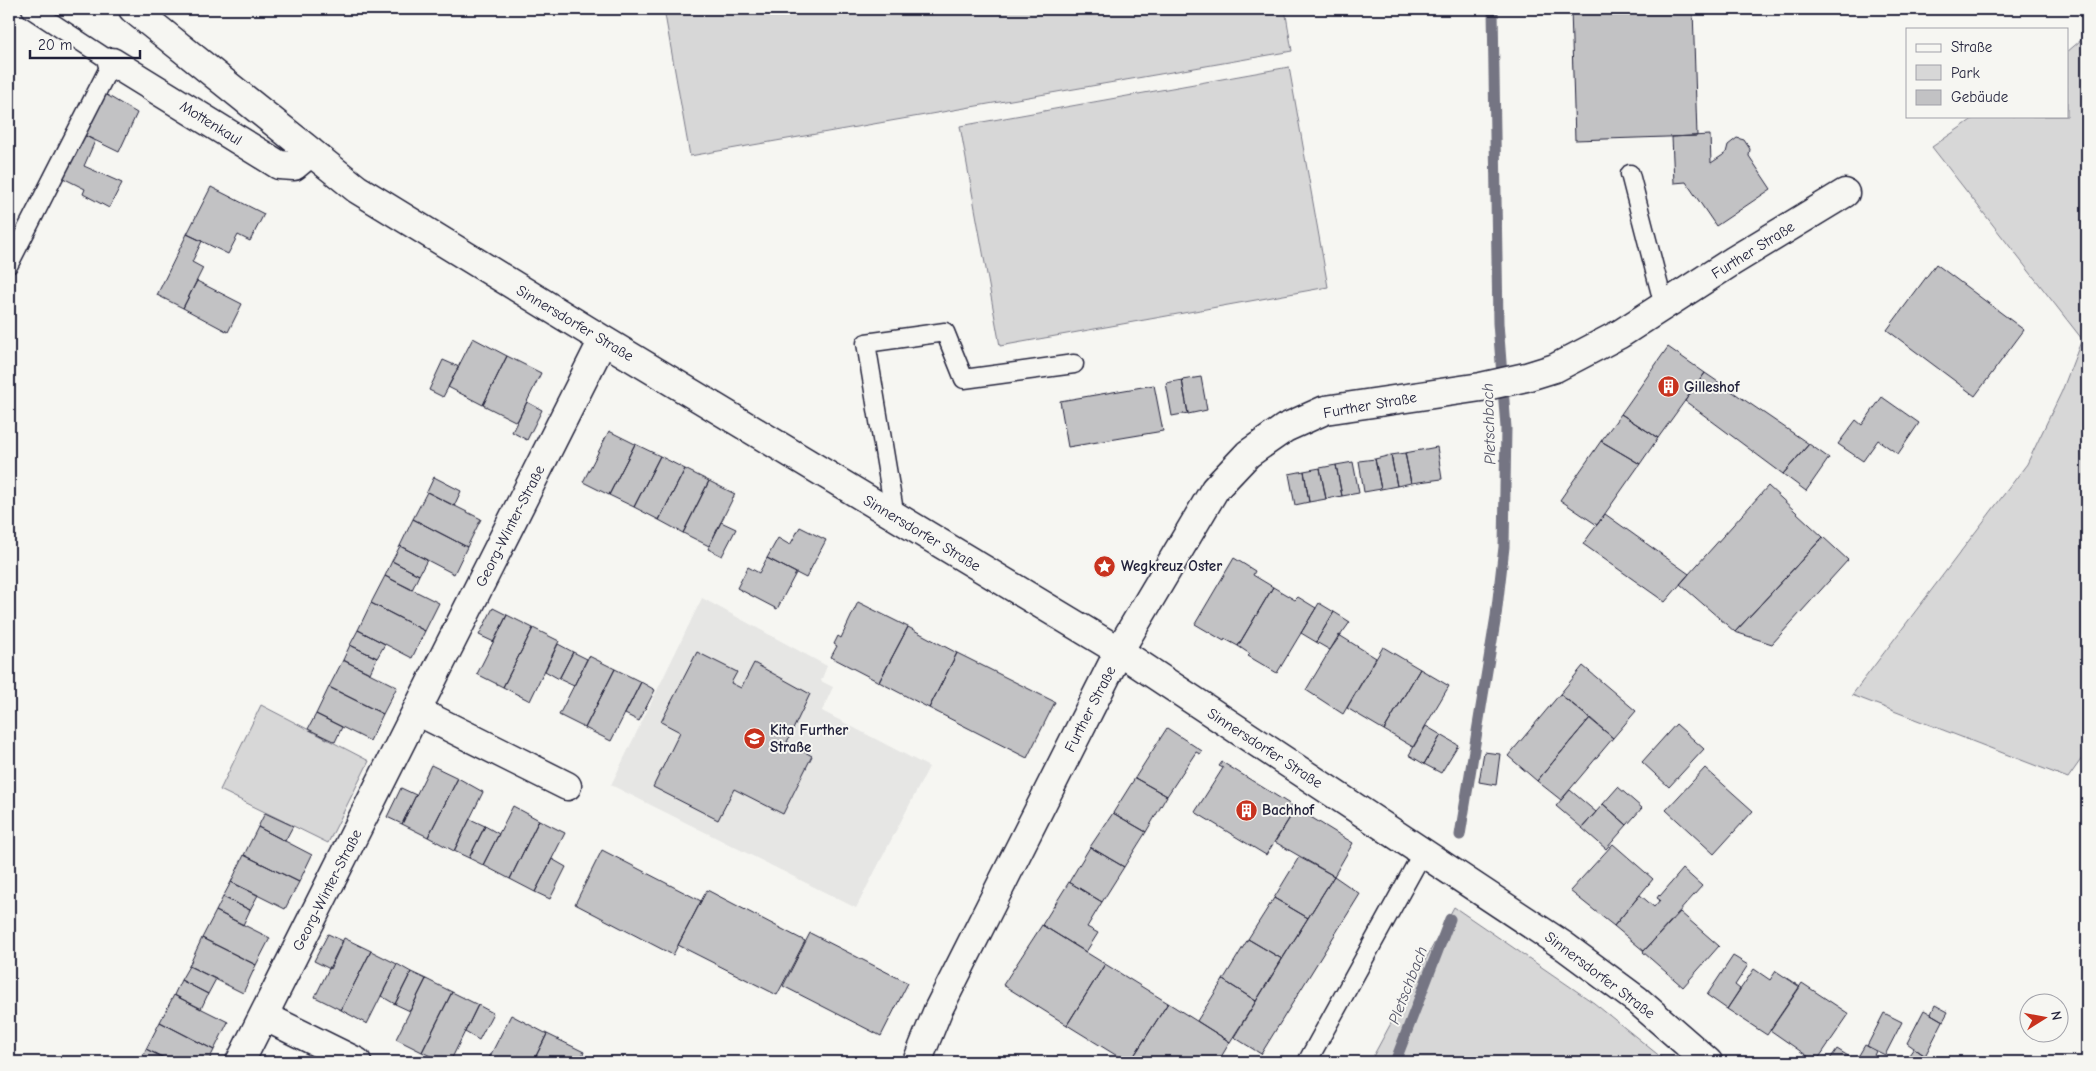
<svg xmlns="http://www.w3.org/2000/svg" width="2096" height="1071" viewBox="0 0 2096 1071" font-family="'Comic Neue',sans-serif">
  <rect width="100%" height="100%" fill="#f6f6f2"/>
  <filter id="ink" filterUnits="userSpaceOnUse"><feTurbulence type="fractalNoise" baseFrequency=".02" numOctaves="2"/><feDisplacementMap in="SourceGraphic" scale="10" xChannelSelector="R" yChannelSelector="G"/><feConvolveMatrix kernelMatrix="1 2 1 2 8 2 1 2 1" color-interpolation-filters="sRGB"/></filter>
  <g filter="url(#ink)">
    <path fill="#e6e6e4" d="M 702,598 L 827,666 L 821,681 L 833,687 L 822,711 L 929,767 L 856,908 L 611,785 Z"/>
    <path fill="#d7d7d7" stroke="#7c7c89" d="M 664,9 L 1285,9 L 1292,51 L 690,156 Z
      M 2087,35 L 2087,751 L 2068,778 L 1852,695 L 2027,464 L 2062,391 L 2082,339 L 1932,147 L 1977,116 L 2067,116 L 2067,52 Z
      M 1289,67 L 1328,287 L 1000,346 L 960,126 Z
      M 261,705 L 369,761 L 328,843 L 220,790 Z
      M 1454,907 L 1594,1003 L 1667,1062 L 1370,1062 Z"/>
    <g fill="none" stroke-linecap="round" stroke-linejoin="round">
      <path stroke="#757583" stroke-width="11" d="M 1460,835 L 1496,616 L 1504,547 L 1506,428 L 1498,323 L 1493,9
        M 1395,1062 L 1450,919"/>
    </g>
    <path fill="#c2c2c4" stroke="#22223b" d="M 1571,9 L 1693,9 L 1697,136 L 1575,140 Z
      M 105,94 L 137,113 L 119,152 L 84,135 Z
      M 84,135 L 95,141 L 84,166 L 122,183 L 109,208 L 83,194 L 85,189 L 63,178 Z
      M 1710,135 L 1711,163 L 1726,153 L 1728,145 L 1737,138 L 1744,140 L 1750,149 L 1749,156 L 1771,189 L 1716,226 L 1686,182 L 1674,183 L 1672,137 Z
      M 211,187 L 264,214 L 250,241 L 238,235 L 228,254 L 187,234 Z
      M 187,234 L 202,241 L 192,262 L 203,268 L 183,308 L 157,295 Z
      M 1936,264 L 2024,330 L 1975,396 L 1887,330 Z
      M 197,281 L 242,304 L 228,332 L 183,308 Z
      M 473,338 L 507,356 L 483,405 L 448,387 Z
      M 1668,347 L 1705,373 L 1658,438 L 1621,414 Z
      M 507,356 L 541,373 L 517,422 L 483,405 Z
      M 443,360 L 459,367 L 443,397 L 429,390 Z
      M 1705,373 L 1809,444 L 1783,474 L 1685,401 Z
      M 1201,377 L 1207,410 L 1188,414 L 1182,380 Z
      M 1182,380 L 1188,413 L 1172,416 L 1166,383 Z
      M 1154,385 L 1163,431 L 1068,447 L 1060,401 Z
      M 1882,397 L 1919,423 L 1898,454 L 1878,440 L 1863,461 L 1838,444 L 1856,420 L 1862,425 Z
      M 527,402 L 542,410 L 527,440 L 512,432 Z
      M 1621,414 L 1658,438 L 1640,464 L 1601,441 Z
      M 609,431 L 635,444 L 609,495 L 583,482 Z
      M 1601,441 L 1640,464 L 1597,525 L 1560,500 Z
      M 635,444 L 660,456 L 634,507 L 609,495 Z
      M 1809,444 L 1829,458 L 1806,491 L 1783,474 Z
      M 1437,447 L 1442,479 L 1411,483 L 1405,453 Z
      M 1405,453 L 1411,483 L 1397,486 L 1391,455 Z
      M 1391,455 L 1397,486 L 1381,489 L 1375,459 Z
      M 660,456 L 685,469 L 659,520 L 634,507 Z
      M 1375,459 L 1381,489 L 1364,492 L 1359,461 Z
      M 1353,462 L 1359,493 L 1342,496 L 1336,465 Z
      M 1336,465 L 1342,496 L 1326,499 L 1320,468 Z
      M 1320,468 L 1326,499 L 1309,502 L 1304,471 Z
      M 685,469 L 709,481 L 683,533 L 659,520 Z
      M 1304,471 L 1309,502 L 1295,505 L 1289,474 Z
      M 434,477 L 461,491 L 454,506 L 427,492 Z
      M 709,481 L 735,494 L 709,546 L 683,533 Z
      M 1768,486 L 1823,537 L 1735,632 L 1680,584 Z
      M 427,492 L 481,519 L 467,547 L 413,519 Z
      M 1605,514 L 1689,574 L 1665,602 L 1583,544 Z
      M 413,519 L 467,547 L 454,574 L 400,546 Z
      M 721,522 L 736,529 L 722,556 L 708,549 Z
      M 800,527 L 826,540 L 806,578 L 767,558 L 778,538 L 790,545 Z
      M 1823,537 L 1848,560 L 1772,644 L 1735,632 Z
      M 400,546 L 427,560 L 419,575 L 392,561 Z
      M 767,558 L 796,573 L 777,609 L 737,588 L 748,567 L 759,573 Z
      M 1234,558 L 1255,571 L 1253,575 L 1273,587 L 1238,646 L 1225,639 L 1224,641 L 1195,624 Z
      M 392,561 L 419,575 L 412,590 L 385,576 Z
      M 385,576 L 439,603 L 425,631 L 371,603 Z
      M 1273,587 L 1295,600 L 1298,597 L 1316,608 L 1277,673 L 1248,656 L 1250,654 L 1238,646 Z
      M 858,602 L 908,627 L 879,682 L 831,657 L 837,646 L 834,644 L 838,636 L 841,638 Z
      M 371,603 L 425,631 L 412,658 L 358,630 Z
      M 1319,603 L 1334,612 L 1316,642 L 1301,633 Z
      M 493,608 L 507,615 L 494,642 L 479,635 Z
      M 1334,612 L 1350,622 L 1330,650 L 1316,642 Z
      M 507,615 L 533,628 L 503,687 L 477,674 Z
      M 908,627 L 957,653 L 929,708 L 879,682 Z
      M 533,628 L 559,641 L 530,701 L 503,687 Z
      M 358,630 L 385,644 L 377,658 L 350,645 Z
      M 1339,635 L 1376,658 L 1343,714 L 1306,690 Z
      M 558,644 L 573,652 L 559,679 L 545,671 Z
      M 350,645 L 377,658 L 370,673 L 343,660 Z
      M 1383,647 L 1420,669 L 1384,730 L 1347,708 Z
      M 573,652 L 587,659 L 574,686 L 559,679 Z
      M 697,652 L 737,672 L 731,683 L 741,688 L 754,663 L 810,694 L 787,742 L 812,756 L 783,814 L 734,789 L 718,820 L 653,787 L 680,732 L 661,722 Z
      M 957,653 L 1055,702 L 1027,758 L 929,708 Z
      M 589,656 L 615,669 L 585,728 L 559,715 Z
      M 343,660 L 397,687 L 383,714 L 329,687 Z
      M 1583,666 L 1636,711 L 1613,738 L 1560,694 Z
      M 615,669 L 641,682 L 611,741 L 585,728 Z
      M 1420,669 L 1449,686 L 1413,747 L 1384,730 Z
      M 641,682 L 655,690 L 639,721 L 625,714 Z
      M 329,687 L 383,714 L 370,741 L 316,714 Z
      M 1560,694 L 1590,718 L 1537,781 L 1508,756 Z
      M 316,714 L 342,727 L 335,742 L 308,729 Z
      M 1590,718 L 1613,738 L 1561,800 L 1537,781 Z
      M 1676,724 L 1704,749 L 1669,787 L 1642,762 Z
      M 1426,726 L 1441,735 L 1424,764 L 1409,755 Z
      M 1167,728 L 1202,751 L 1200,754 L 1196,752 L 1167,796 L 1135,778 Z
      M 1441,735 L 1458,745 L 1441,773 L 1424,764 Z
      M 1484,752 L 1500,754 L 1496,785 L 1479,782 Z
      M 1222,762 L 1296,808 L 1266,855 L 1195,812 L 1223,768 L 1219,766 Z
      M 431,765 L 458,778 L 428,837 L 402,824 Z
      M 1705,768 L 1753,811 L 1714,854 L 1666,810 Z
      M 458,778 L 483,792 L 454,851 L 428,837 Z
      M 1135,778 L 1167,796 L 1146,832 L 1113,813 Z
      M 1618,787 L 1642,808 L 1627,825 L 1603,804 Z
      M 401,788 L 416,795 L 402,824 L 387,817 Z
      M 1570,790 L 1596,812 L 1582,828 L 1556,806 Z
      M 1603,804 L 1627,825 L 1606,849 L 1582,828 Z
      M 513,806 L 539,820 L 510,879 L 483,865 Z
      M 1296,808 L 1353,843 L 1334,876 L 1275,842 Z
      M 265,813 L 293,826 L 285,841 L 258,827 Z
      M 1113,813 L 1146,832 L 1124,867 L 1090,847 Z
      M 470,819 L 485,826 L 469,858 L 454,851 Z
      M 539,820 L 565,833 L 535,892 L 510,879 Z
      M 485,826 L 499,834 L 483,865 L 469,858 Z
      M 258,827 L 312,855 L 299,882 L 244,855 Z
      M 1613,844 L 1653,879 L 1614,926 L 1570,891 Z
      M 1090,847 L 1124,867 L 1102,902 L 1069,882 Z
      M 602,850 L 701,901 L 673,955 L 575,904 Z
      M 244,855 L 299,882 L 285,909 L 231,882 Z
      M 1299,857 L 1334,876 L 1308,918 L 1274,898 Z
      M 552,859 L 566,867 L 550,899 L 535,892 Z
      M 1683,869 L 1702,886 L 1644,951 L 1614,926 L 1640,895 L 1654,907 L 1660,900 L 1657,898 L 1659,895 L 1660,896 Z
      M 1334,876 L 1360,894 L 1261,1054 L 1234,1037 Z
      M 231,882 L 258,895 L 250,910 L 223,897 Z
      M 1069,882 L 1102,902 L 1087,927 L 1098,933 L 1086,952 L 1042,925 Z
      M 707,890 L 805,941 L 777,995 L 678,945 Z
      M 223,897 L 250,910 L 243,925 L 216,911 Z
      M 1274,898 L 1308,918 L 1282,959 L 1248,939 Z
      M 216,911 L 270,938 L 256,965 L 202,938 Z
      M 1680,912 L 1719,946 L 1683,987 L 1643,952 Z
      M 1042,925 L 1105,964 L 1067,1025 L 1003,985 Z
      M 810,933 L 908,983 L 881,1036 L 783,986 Z
      M 328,934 L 343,941 L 330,969 L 314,961 Z
      M 202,938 L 256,965 L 243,993 L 189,966 Z
      M 344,938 L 371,951 L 341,1010 L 315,997 Z
      M 1248,939 L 1282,959 L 1256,1001 L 1223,980 Z
      M 371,951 L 397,964 L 367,1024 L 341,1010 Z
      M 1733,956 L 1748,965 L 1735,985 L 1740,989 L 1727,1009 L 1707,995 Z
      M 397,964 L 411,972 L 395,1004 L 381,996 Z
      M 1105,964 L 1168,1003 L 1130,1062 L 1127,1062 L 1067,1025 Z
      M 189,966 L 216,979 L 208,994 L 181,980 Z
      M 1754,969 L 1770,980 L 1776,971 L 1800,987 L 1767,1035 L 1727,1009 Z
      M 411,972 L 426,979 L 410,1011 L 395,1004 Z
      M 426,979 L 452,992 L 422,1052 L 396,1039 Z
      M 181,980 L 208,994 L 201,1009 L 174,995 Z
      M 1223,980 L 1256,1001 L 1230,1042 L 1197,1021 Z
      M 1802,983 L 1849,1014 L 1816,1062 L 1770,1030 Z
      M 452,992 L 478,1005 L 450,1062 L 443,1062 L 422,1052 Z
      M 174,995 L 228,1022 L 214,1050 L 160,1022 Z
      M 1168,1003 L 1230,1042 L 1218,1062 L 1130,1062 Z
      M 478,1005 L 493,1013 L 479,1040 L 465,1032 Z
      M 1935,1005 L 1948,1012 L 1943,1021 L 1931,1014 Z
      M 1924,1010 L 1943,1021 L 1925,1056 L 1907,1043 Z
      M 1884,1013 L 1902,1022 L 1885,1055 L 1867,1046 Z
      M 511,1015 L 547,1034 L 533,1062 L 487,1062 Z
      M 160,1022 L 214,1050 L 208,1062 L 172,1062 L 146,1049 Z
      M 547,1034 L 584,1052 L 579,1062 L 533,1062 Z
      M 1865,1045 L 1876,1051 L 1871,1062 L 1855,1062 Z
      M 1914,1048 L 1930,1059 L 1928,1062 L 1904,1062 Z
      M 146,1049 L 172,1062 L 140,1062 Z
      M 1837,1049 L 1853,1059 L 1851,1062 L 1828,1062 Z"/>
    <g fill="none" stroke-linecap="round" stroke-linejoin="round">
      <defs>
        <path id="lane" d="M 1630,174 L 1664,306
          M 9,264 L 112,62 L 31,9
          M 895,517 L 866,343 L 945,332 L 964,379 L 1074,364
          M 1307,1062 L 1423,852"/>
        <path id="street" d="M 133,9 L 357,189 L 603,340 L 1119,651 L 1564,946 L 1637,1000 L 1708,1062
          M 112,62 L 279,165 L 294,166 L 311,152
          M 417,711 L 567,786
          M 264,1016 L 357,1062
          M 240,1062 L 603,340
          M 917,1062 L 938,1010 L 1119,651 L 1215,489 L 1248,454 L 1285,428 L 1325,410 L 1481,387 L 1526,377 L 1555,368 L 1620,334 L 1733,261 L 1845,193"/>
      </defs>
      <use href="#lane" stroke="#22223b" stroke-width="21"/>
      <use href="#street" stroke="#22223b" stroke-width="31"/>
      <use href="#lane" stroke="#f6f6f2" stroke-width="18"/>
      <use href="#street" stroke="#f6f6f2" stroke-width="28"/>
    </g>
  </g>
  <defs>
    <symbol id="building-disc" viewBox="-11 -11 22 22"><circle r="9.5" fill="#c8321e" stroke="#f6f6f2"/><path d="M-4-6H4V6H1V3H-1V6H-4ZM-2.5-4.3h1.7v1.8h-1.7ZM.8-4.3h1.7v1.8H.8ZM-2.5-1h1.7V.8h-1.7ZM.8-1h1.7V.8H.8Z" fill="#fff"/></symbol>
    <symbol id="sight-disc" viewBox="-11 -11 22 22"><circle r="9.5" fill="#c8321e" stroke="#f6f6f2"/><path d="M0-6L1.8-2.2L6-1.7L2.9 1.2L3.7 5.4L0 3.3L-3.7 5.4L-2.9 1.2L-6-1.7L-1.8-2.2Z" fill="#fff"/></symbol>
    <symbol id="school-disc" viewBox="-11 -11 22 22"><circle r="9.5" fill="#c8321e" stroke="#f6f6f2"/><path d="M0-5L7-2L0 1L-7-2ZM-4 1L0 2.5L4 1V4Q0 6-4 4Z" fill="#fff"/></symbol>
  </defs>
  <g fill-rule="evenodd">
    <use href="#building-disc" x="1656" y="374" width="25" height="25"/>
    <use href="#sight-disc" x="1092" y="554" width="25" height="25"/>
    <use href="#school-disc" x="742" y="726" width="25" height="25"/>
    <use href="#building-disc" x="1234" y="798" width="25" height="25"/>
  </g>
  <g text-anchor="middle" stroke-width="4" stroke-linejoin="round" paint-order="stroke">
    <g font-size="15" fill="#22223b" stroke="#f6f6f2">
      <text transform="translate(211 123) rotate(32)" y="5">Mottenkaul</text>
      <text transform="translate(1753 250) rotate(-32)" y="5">Further Straße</text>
      <text transform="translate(575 323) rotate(31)" y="5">Sinnersdorfer Straße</text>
      <text transform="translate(1370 405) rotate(-10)" y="5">Further Straße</text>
      <text transform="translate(510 526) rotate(-63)" y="5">Georg-Winter-Straße</text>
      <text transform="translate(922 533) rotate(31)" y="5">Sinnersdorfer Straße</text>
      <text transform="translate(1090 709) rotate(-63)" y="5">Further Straße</text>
      <text transform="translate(1265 748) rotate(33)" y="5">Sinnersdorfer Straße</text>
      <text transform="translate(327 890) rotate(-63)" y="5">Georg-Winter-Straße</text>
      <text transform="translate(1600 975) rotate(37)" y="5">Sinnersdorfer Straße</text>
    </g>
    <g font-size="15" font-weight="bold" fill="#22223b" stroke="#f6f6f2" text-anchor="start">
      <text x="1684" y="392">Gilleshof</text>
      <text x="1121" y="571">Wegkreuz Oster</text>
      <text x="770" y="735">Kita Further<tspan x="770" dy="17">Straße</tspan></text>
      <text x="1262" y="815">Bachhof</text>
    </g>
    <g font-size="16" font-style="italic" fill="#535365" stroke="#f6f6f2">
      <text transform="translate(1488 424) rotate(-92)" y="6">Pletschbach</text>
      <text transform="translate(1407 985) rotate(-69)" y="6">Pletschbach</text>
    </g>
  </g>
  <rect width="2096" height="1071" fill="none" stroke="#f6f6f2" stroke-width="30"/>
  <rect x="15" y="15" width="2066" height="1041" fill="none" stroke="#22223b" stroke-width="2" filter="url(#ink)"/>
  <rect x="1906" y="28" width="162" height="90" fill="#f6f6f2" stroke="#a1a1a9"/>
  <rect x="1916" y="44" width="25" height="8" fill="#f6f6f2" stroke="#a1a1a9"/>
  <text x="1951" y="52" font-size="15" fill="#22223b">Straße</text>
  <rect x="1916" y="65" width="25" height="15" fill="#d7d7d7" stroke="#a1a1a9"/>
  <text x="1951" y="78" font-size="15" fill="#22223b">Park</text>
  <rect x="1916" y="90" width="25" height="15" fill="#c2c2c4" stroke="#a1a1a9"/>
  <text x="1951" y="102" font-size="15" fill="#22223b">Gebäude</text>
  <g transform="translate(2044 1018) rotate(79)"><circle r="24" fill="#f6f6f2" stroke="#a1a1a9"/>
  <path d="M0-4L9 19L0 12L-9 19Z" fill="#c8321e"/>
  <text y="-8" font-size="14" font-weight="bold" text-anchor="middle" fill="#22223b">N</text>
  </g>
  <path d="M30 50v8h110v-8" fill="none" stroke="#22223b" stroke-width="2.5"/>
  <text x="38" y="50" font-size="15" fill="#22223b" stroke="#f6f6f2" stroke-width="4" paint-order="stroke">20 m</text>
</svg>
